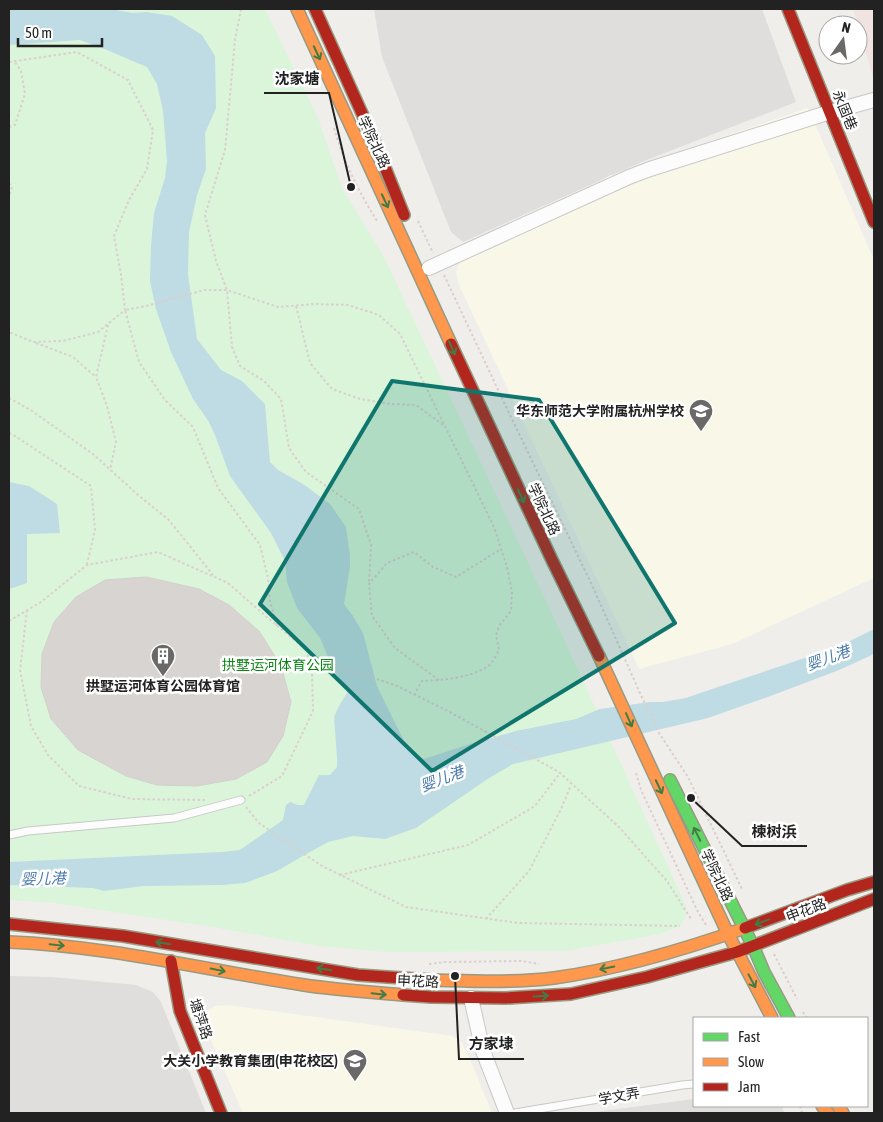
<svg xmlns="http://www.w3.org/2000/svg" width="883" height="1122" viewBox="0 0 883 1122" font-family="'Asap Condensed','Noto Sans SC',sans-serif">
  <rect width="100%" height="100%" fill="#f0eeeb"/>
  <path fill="#dfdedc" d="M 374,9 L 762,9 L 796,102 L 644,161 L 463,242 L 451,232 L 382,57 Z
    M 9,976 L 52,977 L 136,985 L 153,992 L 161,1002 L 206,1113 L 9,1113 Z
    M 694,1099 L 694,1106 L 781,1106 L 785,1113 L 587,1113 Z"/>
  <path fill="#f1e3e1" d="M 853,9 L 874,9 L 874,81 L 858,25 Z"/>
  <path fill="#f8f7e8" d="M 808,108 L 874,260 L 874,578 L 732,644 L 639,669 L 459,285 L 456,272 L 460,261 L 609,176 Z
    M 229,1005 L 453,1036 L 461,1042 L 467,1052 L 492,1113 L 243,1113 L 204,1024 L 205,1013 L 214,1006 Z"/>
  <path fill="#daf5da" d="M 9,9 L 265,9 L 318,118 L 342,188 L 384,257 L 562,635 L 686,906 L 686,916 L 680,926 L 660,934 L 565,951 L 384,952 L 320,946 L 212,927 L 55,903 L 9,900 Z"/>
  <path fill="#bfdbe3" d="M 9,9 L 110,9 L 132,13 L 147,12 L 172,16 L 202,35 L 215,56 L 216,108 L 205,133 L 206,169 L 197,195 L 189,232 L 188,274 L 197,339 L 221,370 L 242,381 L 265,404 L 270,462 L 278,470 L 303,484 L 330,504 L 346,527 L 350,555 L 350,567 L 344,604 L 353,616 L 363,633 L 377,686 L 395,723 L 410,752 L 424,759 L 473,743 L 516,731 L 576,719 L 600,709 L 650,702 L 663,702 L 686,698 L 709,690 L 838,647 L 874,629 L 874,654 L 839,670 L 773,695 L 708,718 L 513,764 L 489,778 L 416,828 L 385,839 L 353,836 L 328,842 L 301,857 L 277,871 L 245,883 L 222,885 L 144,886 L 104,891 L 93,888 L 9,885 L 9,862 L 222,852 L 240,850 L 283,820 L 286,805 L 290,802 L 298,805 L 304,805 L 319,775 L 330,775 L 337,767 L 337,757 L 334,717 L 338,708 L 348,691 L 333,669 L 320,638 L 297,608 L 287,582 L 285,561 L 271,533 L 230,476 L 215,435 L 209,422 L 193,399 L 171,352 L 156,309 L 150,281 L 151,246 L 154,213 L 165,178 L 167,161 L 163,111 L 157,84 L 147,67 L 107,50 L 80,40 L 9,45 Z
    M 9,482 L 29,486 L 57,504 L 60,533 L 27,534 L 27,583 L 9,589 Z"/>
  <path fill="#d7d4d2" stroke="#d3d0cc" d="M 146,577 L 199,589 L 229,605 L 259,631 L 281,666 L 291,702 L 283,736 L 267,762 L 236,779 L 197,786 L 157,785 L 126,776 L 78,750 L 51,719 L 41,687 L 42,654 L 54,622 L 76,597 L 105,580 Z"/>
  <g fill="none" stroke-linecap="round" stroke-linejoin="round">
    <defs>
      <path id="lane" d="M 9,835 L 28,831 L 174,818 L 241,800
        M 515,1113 L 682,1085 L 694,1084"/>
      <path id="street" d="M 429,268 L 629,177 L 650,169 L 830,112 L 874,100
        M 471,998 L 483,1051 L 507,1113"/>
      <path id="fast" d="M 670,780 L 753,946 L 764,972 L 789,1018"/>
      <path id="slow" d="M 297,9 L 451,344
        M 599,656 L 728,934 L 772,1018
        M 9,942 C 109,946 206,970 304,985 C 336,990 370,992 403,995
        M 432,980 C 473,981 514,983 554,978 C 619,969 683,950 745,928
        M 822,1106 L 828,1113
        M 838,1106 L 843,1113"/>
      <path id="jam" d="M 315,9 L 374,140 L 404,215
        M 788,9 L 874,222
        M 451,344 L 552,560 L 599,656
        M 9,924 L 123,936 L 358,975 L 432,980
        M 745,928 L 847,890 L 874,882
        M 171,961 L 180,1011 L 221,1113
        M 403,995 L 431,997 L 506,998 L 571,994 L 647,977 L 737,952 L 874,899"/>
    </defs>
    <use href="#lane" stroke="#c9c8c7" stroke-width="9"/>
    <use href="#street" stroke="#c9c8c7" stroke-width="16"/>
    <use href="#fast" stroke="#999a82" stroke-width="14"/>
    <use href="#slow" stroke="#999a82" stroke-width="14"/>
    <use href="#jam" stroke="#999a82" stroke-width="14"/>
    <path stroke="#dccecd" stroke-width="2" stroke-dasharray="2.5 2.5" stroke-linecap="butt" d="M 241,9 L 235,40 L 225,150 L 205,215 L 216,261 L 227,290 L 232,347 L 240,366 L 264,381 L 281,399 L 289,448 L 306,472 L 359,509 L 371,545 L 369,584
      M 9,62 L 77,52 L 128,80 L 153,130 L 147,169 L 129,200 L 114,236 L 121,275 L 125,310 L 98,332 L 63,341 L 33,342 L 9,332
      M 9,127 L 15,125 L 25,94 L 21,71 L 15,62
      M 334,128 C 343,161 359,192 377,221
      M 9,183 L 12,187 L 9,196
      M 418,221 L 433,253
      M 444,275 L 509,413 L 592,585 L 639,691 L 659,733 L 688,777 L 742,889
      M 296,306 L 310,363 L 332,389 L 360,399 L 391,404 L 416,405 L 443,425
      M 108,325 L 96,377 L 107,406 L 116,442 L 110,470
      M 36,343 L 73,357 L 96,377
      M 9,398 L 32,411 L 93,454 L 138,495 L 169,520 L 213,575
      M 9,433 L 15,436 L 91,486 L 95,530 L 87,564
      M 27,610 L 20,670 L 31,726 L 48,755 L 79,786 L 132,799 L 205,800
      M 9,621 L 41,602 L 87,565 L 158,552 L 228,583 L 269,619 L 319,660 L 395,685 L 446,710 L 552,768 L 560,773 L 619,827 L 667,881 L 691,919
      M 277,626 L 270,601 L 268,578 L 260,545 L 218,488 L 193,427 L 165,400 L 139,362 L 125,310 L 146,306 L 204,290 L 227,290 L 278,307 L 315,304 L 348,305 L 379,315 L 400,334 L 494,527 L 507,567 L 512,592 L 511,611 L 499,626 L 496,635 L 499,650 C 496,655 493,663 488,666 C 471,678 443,680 422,681 L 414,695
      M 439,680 L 395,648 L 372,616 L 369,584 L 387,563 L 414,552 L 433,567 L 456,577 L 501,549
      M 636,773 L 641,790 L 698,912 L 706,925
      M 249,796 L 282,776 L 313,711 L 312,674 L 307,652
      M 246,807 L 259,823 L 322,866 L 406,907 L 518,923 L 680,926
      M 340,875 L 468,845 L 535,806 L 560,773
      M 486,919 L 529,871 L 561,809 L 571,785
      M 774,954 L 797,999
      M 429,964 L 445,962 L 522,961 L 539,964
      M 803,1012 L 807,1018
      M 800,1106 L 802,1113"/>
    <use href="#lane" stroke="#fdfcfc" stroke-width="7"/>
    <use href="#street" stroke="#fdfcfc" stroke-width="14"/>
    <use href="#fast" stroke="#63d668" stroke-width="11"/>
    <use href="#slow" stroke="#ff974d" stroke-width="11"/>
    <use href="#jam" stroke="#b3261e" stroke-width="11"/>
  </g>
  <defs><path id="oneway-shaft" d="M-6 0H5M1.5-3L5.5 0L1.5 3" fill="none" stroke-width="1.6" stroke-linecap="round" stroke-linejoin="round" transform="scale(1.25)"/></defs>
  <g stroke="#427c45">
    <use href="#oneway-shaft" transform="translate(317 53) rotate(65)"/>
    <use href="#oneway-shaft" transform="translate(385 201) rotate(65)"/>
    <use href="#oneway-shaft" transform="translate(452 348) rotate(66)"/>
    <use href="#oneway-shaft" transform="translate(521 496) rotate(65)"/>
    <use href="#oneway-shaft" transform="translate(629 720) rotate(66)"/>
    <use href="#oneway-shaft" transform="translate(659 787) rotate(65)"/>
    <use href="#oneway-shaft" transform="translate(697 834) rotate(-116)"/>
    <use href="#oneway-shaft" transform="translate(762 922) rotate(159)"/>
    <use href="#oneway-shaft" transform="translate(163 943) rotate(-170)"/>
    <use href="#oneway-shaft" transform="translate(57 945) rotate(6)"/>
    <use href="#oneway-shaft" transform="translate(607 968) rotate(168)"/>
    <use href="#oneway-shaft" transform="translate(324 969) rotate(-170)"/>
    <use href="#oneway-shaft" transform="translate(218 970) rotate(11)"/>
    <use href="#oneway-shaft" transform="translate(752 981) rotate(62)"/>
    <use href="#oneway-shaft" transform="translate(379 994) rotate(6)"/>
    <use href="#oneway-shaft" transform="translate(541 996) rotate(-3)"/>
  </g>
  <path fill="#0f766e" fill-opacity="0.2" stroke="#0f766e" stroke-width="4" stroke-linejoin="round" d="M 392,381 L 539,400 L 675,623 L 432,771 L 260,604 Z"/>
  <defs>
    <symbol id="school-pin" viewBox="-11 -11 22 30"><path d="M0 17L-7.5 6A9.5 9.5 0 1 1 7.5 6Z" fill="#6a6968" stroke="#fff"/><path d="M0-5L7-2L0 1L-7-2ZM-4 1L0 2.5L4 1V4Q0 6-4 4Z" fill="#fff"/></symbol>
    <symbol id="building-pin" viewBox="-11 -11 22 30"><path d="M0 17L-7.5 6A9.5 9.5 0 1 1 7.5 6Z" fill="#6a6968" stroke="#fff"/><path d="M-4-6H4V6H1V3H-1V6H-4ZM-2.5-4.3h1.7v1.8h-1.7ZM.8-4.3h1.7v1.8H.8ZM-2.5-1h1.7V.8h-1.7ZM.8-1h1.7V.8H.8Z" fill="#fff"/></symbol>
  </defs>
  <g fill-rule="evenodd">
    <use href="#school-pin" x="687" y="397" width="28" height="38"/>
    <use href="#building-pin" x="149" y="642" width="28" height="38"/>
    <use href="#school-pin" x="341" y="1047" width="28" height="38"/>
  </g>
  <g text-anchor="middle" stroke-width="5" stroke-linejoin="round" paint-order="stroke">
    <g font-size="14" fill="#222" stroke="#fff">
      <text transform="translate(845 110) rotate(68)" y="5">永固巷</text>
      <text transform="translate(374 142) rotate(65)" y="5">学院北路</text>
      <text transform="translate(544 509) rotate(65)" y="5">学院北路</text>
      <text transform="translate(717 875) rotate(65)" y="5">学院北路</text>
      <text transform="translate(806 910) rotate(-21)" y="5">申花路</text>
      <text transform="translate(418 981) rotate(3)" y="5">申花路</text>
      <text transform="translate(201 1019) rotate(71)" y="5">塘萍路</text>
      <text transform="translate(619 1096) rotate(-10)" y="5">学文弄</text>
    </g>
    <g font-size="14" font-weight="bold" fill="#222" stroke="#fff" text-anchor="end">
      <text x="684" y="416">华东师范大学附属杭州学校</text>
      <text x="163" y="691" text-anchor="middle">拱墅运河体育公园体育馆</text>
      <text x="338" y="1066">大关小学教育集团(申花校区)</text>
    </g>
    <g font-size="14" fill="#0c8416" stroke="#fff">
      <text x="278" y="670">拱墅运河体育公园</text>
    </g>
    <g font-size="15" font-style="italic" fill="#4a7aab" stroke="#fff">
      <text transform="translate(828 658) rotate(-20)" y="5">婴儿港</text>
      <text transform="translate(442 779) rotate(-21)" y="5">婴儿港</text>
      <text transform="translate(43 879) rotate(-2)" y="5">婴儿港</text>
    </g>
  </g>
  <path fill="none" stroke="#222" stroke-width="2" d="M351 187L329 93H264M691 798L742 846H807M455 976L459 1059H524"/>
  <g fill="#222" stroke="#fff" stroke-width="2">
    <circle cx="351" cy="187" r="5"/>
    <circle cx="691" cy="798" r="5"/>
    <circle cx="455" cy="976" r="5"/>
  </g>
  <g font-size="15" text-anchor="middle" font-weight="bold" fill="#222" stroke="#fff" stroke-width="5" stroke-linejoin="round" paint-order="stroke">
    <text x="297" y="84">沈家塘</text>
    <text x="774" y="837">楝树浜</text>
    <text x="491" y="1049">方家埭</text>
  </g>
  <rect width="883" height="1122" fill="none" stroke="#222222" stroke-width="20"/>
  <rect x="693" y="1017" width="175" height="90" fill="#ffffff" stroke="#a7a7a7"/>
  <rect x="703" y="1033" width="25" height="8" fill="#63d668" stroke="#a7a7a7"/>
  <text x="738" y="1042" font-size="15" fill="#222222">Fast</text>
  <rect x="703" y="1058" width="25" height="8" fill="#ff974d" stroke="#a7a7a7"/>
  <text x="738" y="1067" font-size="15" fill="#222222">Slow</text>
  <rect x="703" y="1083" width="25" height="8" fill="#b3261e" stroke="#a7a7a7"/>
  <text x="738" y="1092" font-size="15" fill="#222222">Jam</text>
  <g transform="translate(843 40) rotate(14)"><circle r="24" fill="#ffffff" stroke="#a7a7a7"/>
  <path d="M0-4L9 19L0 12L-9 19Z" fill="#6a6968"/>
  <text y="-8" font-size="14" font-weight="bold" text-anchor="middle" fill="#222222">N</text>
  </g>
  <path d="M18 38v8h84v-8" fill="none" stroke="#222222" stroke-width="2.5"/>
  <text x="25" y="38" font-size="15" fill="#222222" stroke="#ffffff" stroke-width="4" paint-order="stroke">50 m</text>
</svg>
